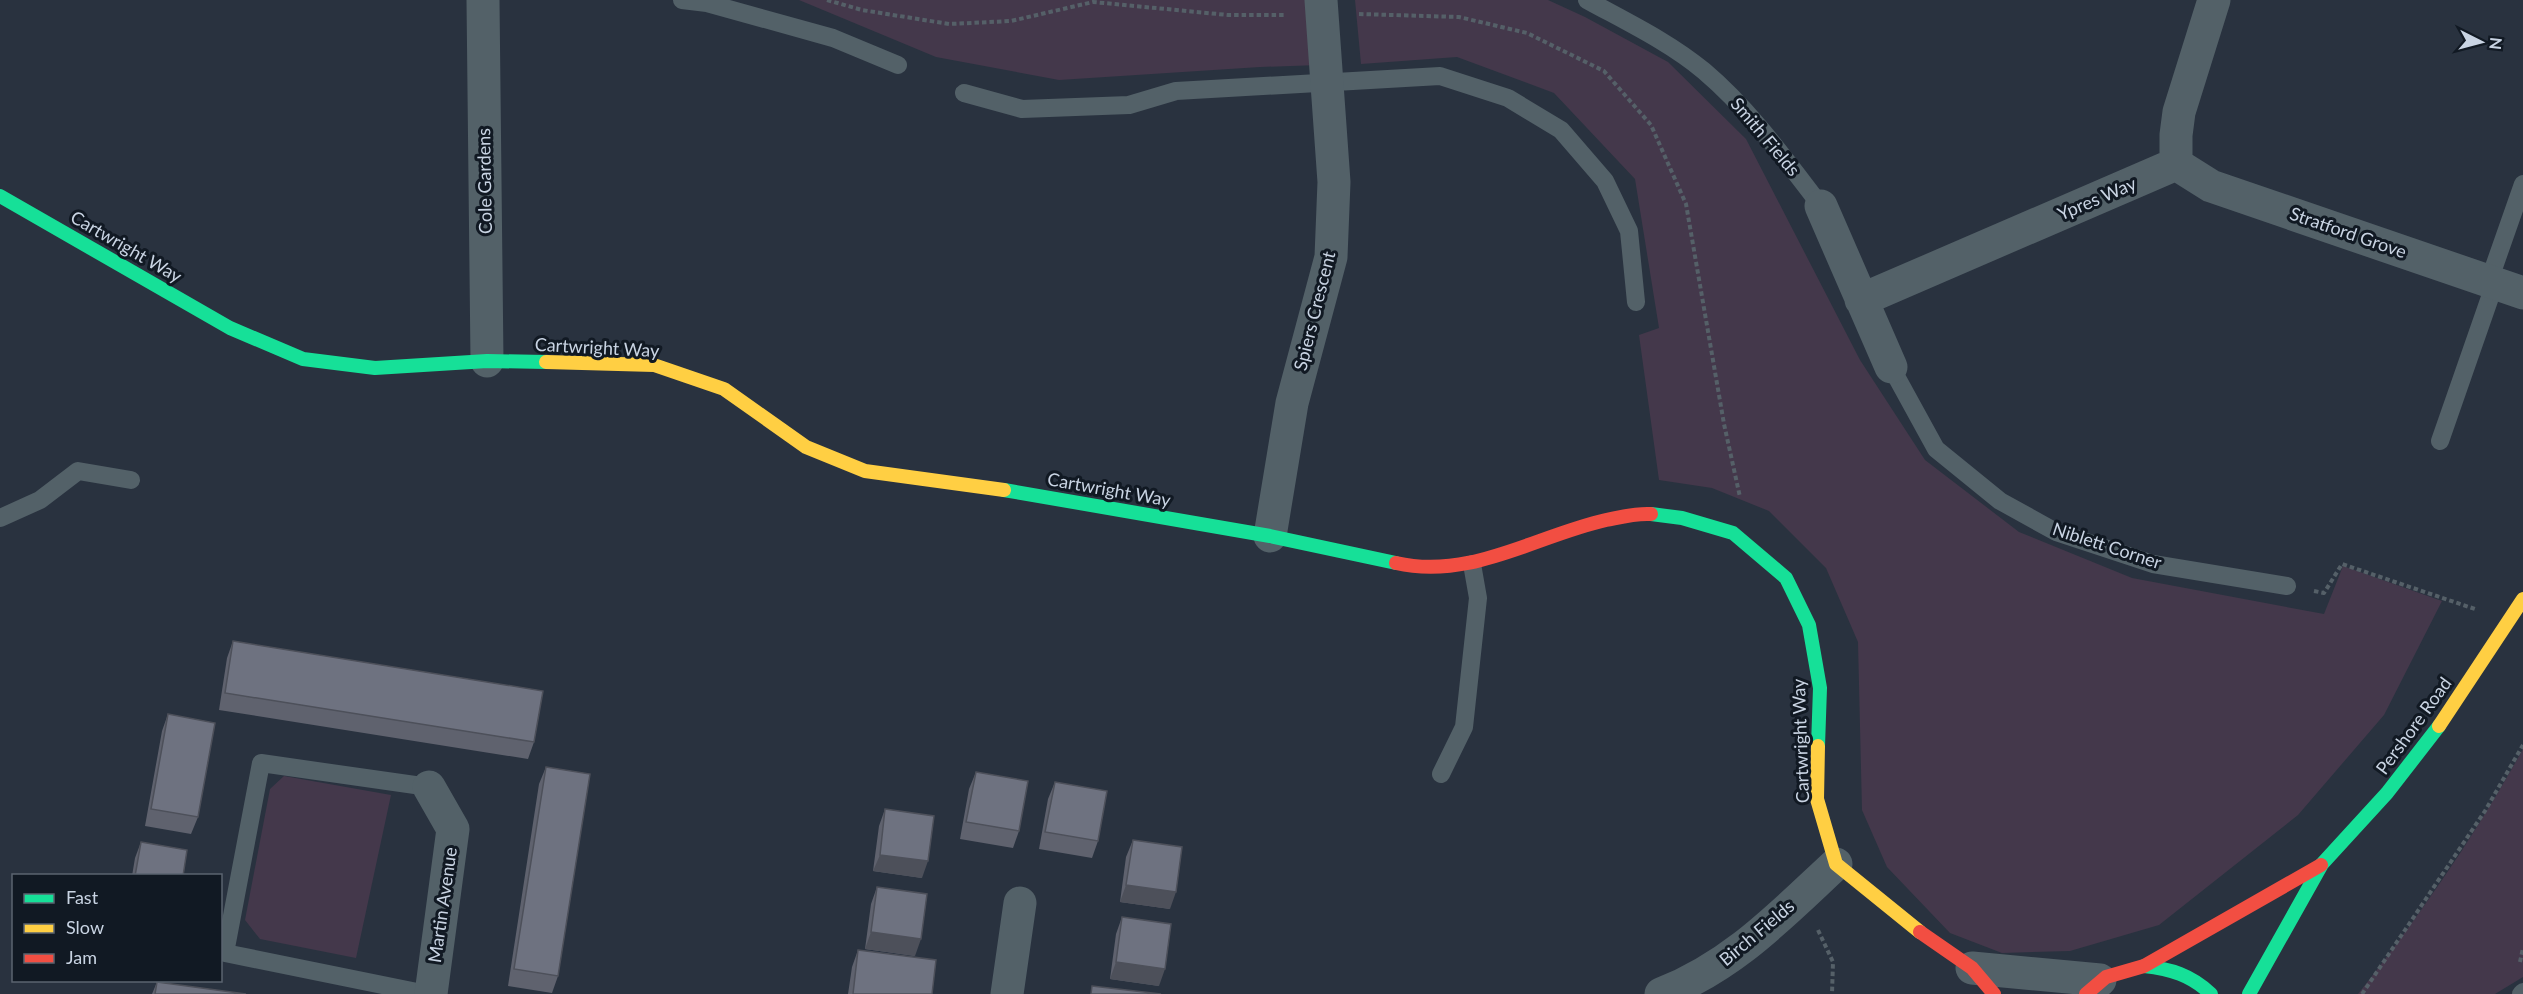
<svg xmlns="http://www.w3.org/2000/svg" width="2523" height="994" viewBox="0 0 2523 994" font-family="Lato,sans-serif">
  <rect width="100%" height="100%" fill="#29323f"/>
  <path fill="#44384b" d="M 799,0 L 1313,0 L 1319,65 L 1260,67 L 1059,80 L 936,57 Z
    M 1355,0 L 1548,0 L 1585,17 L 1668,62 L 1746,139 L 1860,360 L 1925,460 L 2019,532 L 2132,578 L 2324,614 L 2343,566 L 2442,601 L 2384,715 L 2298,815 L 2159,925 L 2070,951 L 2002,953 L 1950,933 L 1887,867 L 1862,810 L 1858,642 L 1826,568 L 1769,511 L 1712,488 L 1659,480 L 1639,335 L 1659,328 L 1635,179 L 1554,93 L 1457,57 L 1361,64 Z
    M 2523,749 L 2523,977 L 2495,994 L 2358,994 C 2419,917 2475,836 2523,749 Z
    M 284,776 L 391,795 L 356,958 L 260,939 L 245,920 L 270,789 Z"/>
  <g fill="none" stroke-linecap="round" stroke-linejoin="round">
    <path stroke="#556068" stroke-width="4" stroke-dasharray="4.5 3" stroke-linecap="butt" d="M 827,0 L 862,10 L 949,24 L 1011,21 L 1093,2 L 1228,15 L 1285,15
      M 1359,14 L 1459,17 L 1527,33 L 1604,71 L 1651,125 L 1686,204 L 1724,424 L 1740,497
      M 2314,591 L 2324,593 L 2342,564 L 2475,609
      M 1818,930 L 1833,962 L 1832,994
      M 2520,962 L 2523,948
      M 2362,994 L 2485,811 L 2523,745"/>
    <path stroke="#536168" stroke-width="18" d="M 682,0 L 707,3 L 833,38 L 898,65
      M 1587,0 C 1627,22 1669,42 1704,71 C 1750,110 1785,159 1821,206
      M 964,93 L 1022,109 L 1129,105 L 1176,91 L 1440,76 L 1508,98 L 1561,130 L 1605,181 L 1629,231 L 1636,302
      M 2489,281 L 2523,184
      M 1891,367 L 1936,449 L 2000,501 L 2056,532 L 2153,564 L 2287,586
      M 2440,441 L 2495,283
      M 0,518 L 40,500 L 78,471 L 131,480
      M 1441,774 L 1464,727 L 1478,598 L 1472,564
      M 427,994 L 225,953 L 261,763 L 429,787
      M 2521,994 L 2523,992"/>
    <path stroke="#536168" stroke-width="33" d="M 483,0 L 487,361
      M 2176,164 L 2211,186 L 2523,293
      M 2176,164 L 2176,135 L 2179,112 L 2214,0
      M 1821,206 L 1891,367
      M 1861,300 L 2176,164
      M 1270,536 L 1292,403 L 1331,257 L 1334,182 L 1321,0
      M 429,787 L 453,829 L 431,994
      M 1972,968 L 2100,980
      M 1007,994 L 1020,903
      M 1661,994 C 1733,966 1781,915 1836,864"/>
    <path stroke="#16e098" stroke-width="14" d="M 0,196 L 230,328 L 303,359 L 375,368 L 487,361 L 546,362
      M 1004,490 L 1270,536 L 1396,563
      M 1651,514 L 1682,518 L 1733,533 L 1786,578 L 1809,625 L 1820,688 L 1818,746
      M 2144,966 C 2171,969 2191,975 2211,994
      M 2249,994 L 2322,864 L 2387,793 L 2439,726"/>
    <path stroke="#ffcf43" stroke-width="14" d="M 546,362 L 654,365 L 724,389 L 806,447 L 865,471 L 1004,490
      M 2439,726 L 2523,599
      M 1818,746 L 1817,799 L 1836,864 L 1920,932"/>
    <path stroke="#f24e42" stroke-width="14" d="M 1396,563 C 1471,580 1535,536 1606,520 C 1621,517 1635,513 1651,514
      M 1920,932 L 1972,968 L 1994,994
      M 2086,994 L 2106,977 L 2144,966 L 2321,865"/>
  </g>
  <path fill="#5f626e" d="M 233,641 L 534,742 L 528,759 L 219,710 L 227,658 Z
    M 168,714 L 198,817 L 191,834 L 145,826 L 162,731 Z
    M 546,767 L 558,976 L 552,993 L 508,986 L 539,784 Z
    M 976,772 L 1019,831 L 1013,848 L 960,839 L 969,789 Z
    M 1055,782 L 1098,841 L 1092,858 L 1039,849 L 1048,799 Z
    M 885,809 L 922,878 L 873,871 L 879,826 Z
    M 1133,840 L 1170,909 L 1120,902 L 1126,857 Z
    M 141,842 L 183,876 L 132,876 L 135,858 Z
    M 877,887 L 915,956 L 865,949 L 871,904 Z
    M 1122,917 L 1159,986 L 1110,979 L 1116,934 Z
    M 858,950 L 932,994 L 848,994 L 852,967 Z
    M 157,982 L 246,994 L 152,994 Z"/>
  <path fill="#4d505a" d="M 880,855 L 928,861 L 922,878 L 873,871 Z
    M 1126,885 L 1176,892 L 1170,909 L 1120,902 Z
    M 871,932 L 921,939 L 915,956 L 865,949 Z
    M 1116,962 L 1165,969 L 1159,986 L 1110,979 Z"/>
  <path fill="#6e7280" stroke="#4d505a" stroke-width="1.5" d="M 233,641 L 543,691 L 534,742 L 225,693 Z
    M 168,714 L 215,723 L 198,817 L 151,809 Z
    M 546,767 L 590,774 L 558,976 L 514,969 Z
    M 976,772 L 1028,781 L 1019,831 L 966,822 Z
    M 1055,782 L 1107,791 L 1098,841 L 1045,832 Z
    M 885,809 L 934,816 L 928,861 L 880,855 Z
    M 1133,840 L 1182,847 L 1176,892 L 1126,885 Z
    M 141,842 L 187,850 L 183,876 L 135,876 Z
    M 877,887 L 927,894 L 921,939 L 871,932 Z
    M 1122,917 L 1171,924 L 1165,969 L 1116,962 Z
    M 858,950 L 936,960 L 932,994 L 853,994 Z
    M 157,982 L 246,994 L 155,994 Z
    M 1092,986 L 1161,994 L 1091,994 Z"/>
  <g text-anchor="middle" stroke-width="6" stroke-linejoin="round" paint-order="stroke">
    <g font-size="18" fill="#c9d4e3" stroke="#111923">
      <text transform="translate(1765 137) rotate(50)" y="6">Smith Fields</text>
      <text transform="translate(485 181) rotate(-91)" y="6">Cole Gardens</text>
      <text transform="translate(2097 199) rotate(-23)" y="6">Ypres Way</text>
      <text transform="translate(2348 233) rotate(19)" y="6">Stratford Grove</text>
      <text transform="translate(126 247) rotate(30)" y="6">Cartwright Way</text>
      <text transform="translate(1315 311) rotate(-76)" y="6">Spiers Crescent</text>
      <text transform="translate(597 348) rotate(3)" y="6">Cartwright Way</text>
      <text transform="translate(1109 490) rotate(10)" y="6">Cartwright Way</text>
      <text transform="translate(2107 546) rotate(18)" y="6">Niblett Corner</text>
      <text transform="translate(2414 726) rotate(-54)" y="6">Pershore Road</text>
      <text transform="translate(1801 741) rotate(-92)" y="6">Cartwright Way</text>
      <text transform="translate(443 905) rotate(-82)" y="6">Martin Avenue</text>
      <text transform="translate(1757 933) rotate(-40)" y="6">Birch Fields</text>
    </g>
  </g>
  <rect x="12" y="874" width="210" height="108" fill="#111923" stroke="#5b6470" stroke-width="1.5"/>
  <rect x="24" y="894" width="30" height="9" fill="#16e098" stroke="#5b6470" stroke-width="1.5"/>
  <text x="66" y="904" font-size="18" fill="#c9d4e3">Fast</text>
  <rect x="24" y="924" width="30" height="9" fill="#ffcf43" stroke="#5b6470" stroke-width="1.5"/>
  <text x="66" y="934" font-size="18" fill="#c9d4e3">Slow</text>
  <rect x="24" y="954" width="30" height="9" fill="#f24e42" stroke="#5b6470" stroke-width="1.5"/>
  <text x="66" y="964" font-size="18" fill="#c9d4e3">Jam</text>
  <g transform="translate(2481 42) rotate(96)" stroke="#111923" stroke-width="4.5" paint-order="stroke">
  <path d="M0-4.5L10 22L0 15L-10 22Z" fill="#c9d4e3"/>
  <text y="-9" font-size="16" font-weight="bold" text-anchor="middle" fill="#c9d4e3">N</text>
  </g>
</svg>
